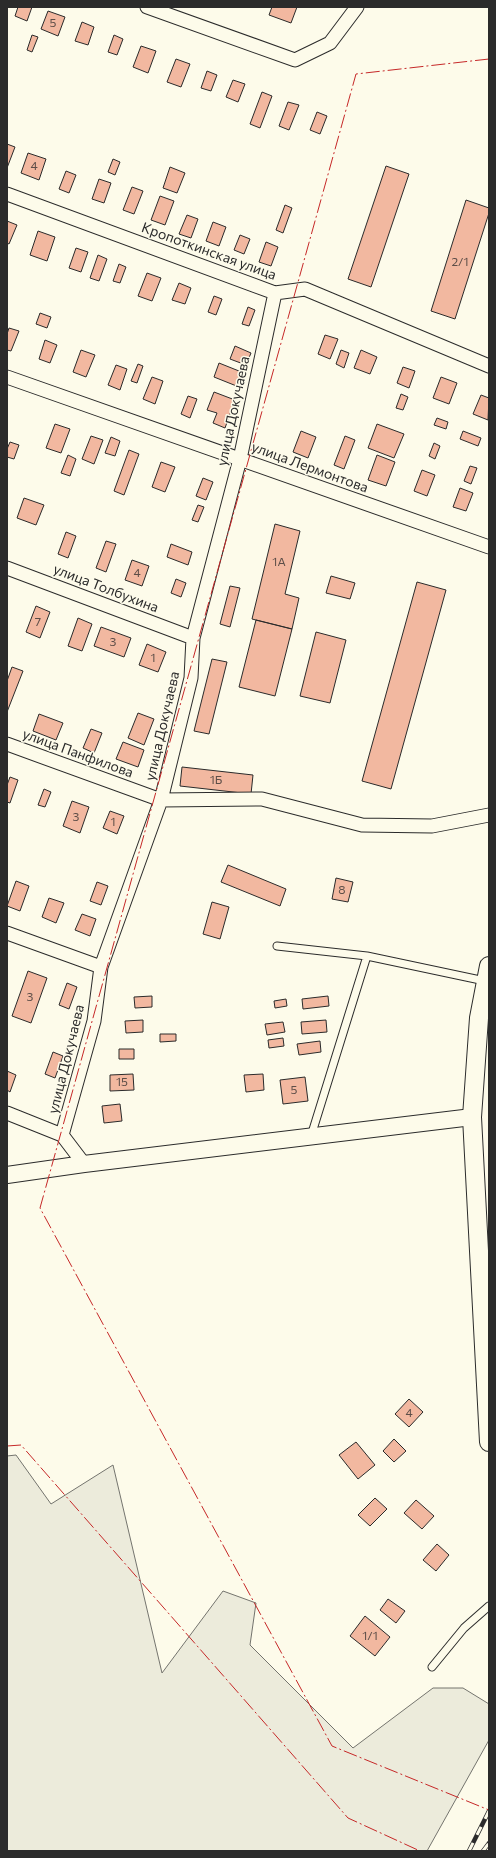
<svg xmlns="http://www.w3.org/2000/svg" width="496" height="1858" viewBox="0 0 496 1858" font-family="Commissioner,sans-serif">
  <rect width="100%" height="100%" fill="#fdfbea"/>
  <path fill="#ecebdb" stroke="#74746e" d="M 16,1455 L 51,1504 L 113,1465 L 162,1673 L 223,1591 L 256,1603 L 250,1645 L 353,1748 L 433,1688 L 463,1688 L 489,1704 L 489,1740 L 427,1851 L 7,1851 L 7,1456 Z"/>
  <path fill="#f2b8a0" stroke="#2b2b2b" d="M 18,7 L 32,7 L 27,21 L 15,16 Z
    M 272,7 L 297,7 L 291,23 L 269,15 Z
    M 48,11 L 65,17 L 58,36 L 41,29 Z
    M 82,22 L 94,27 L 88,45 L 75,41 Z
    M 32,35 L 38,37 L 32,52 L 27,50 Z
    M 114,35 L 123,39 L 117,55 L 108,52 Z
    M 141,46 L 156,51 L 148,73 L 133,67 Z
    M 176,59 L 190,64 L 181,87 L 167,82 Z
    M 207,71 L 217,75 L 211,91 L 201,88 Z
    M 233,80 L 245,84 L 238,102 L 226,97 Z
    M 262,92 L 272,96 L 260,128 L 250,124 Z
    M 288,102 L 299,105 L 289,130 L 279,126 Z
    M 317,112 L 327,116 L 320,134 L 310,130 Z
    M 7,144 L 15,147 L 7,168 Z
    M 28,153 L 46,159 L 39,180 L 21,173 Z
    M 113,159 L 120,162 L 115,175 L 108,172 Z
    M 386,166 L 409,174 L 371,287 L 348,279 Z
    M 170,167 L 185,173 L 177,193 L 163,188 Z
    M 66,171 L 76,175 L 69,193 L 59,189 Z
    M 99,179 L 111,183 L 104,203 L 92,199 Z
    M 132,187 L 143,191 L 134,214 L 123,210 Z
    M 160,196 L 174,201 L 165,225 L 151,220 Z
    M 466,200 L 489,208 L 489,213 L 455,319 L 431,311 Z
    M 285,205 L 292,208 L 283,233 L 276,230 Z
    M 187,215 L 198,219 L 191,238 L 179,234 Z
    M 7,221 L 17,225 L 9,244 L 7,243 Z
    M 213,222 L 226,227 L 219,246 L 206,241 Z
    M 38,231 L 55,237 L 47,261 L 30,255 Z
    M 240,235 L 250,239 L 244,254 L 234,250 Z
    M 266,242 L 278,247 L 271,266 L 259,262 Z
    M 76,248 L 88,252 L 81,272 L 69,268 Z
    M 98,255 L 107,259 L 99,281 L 90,278 Z
    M 119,264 L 126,267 L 120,283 L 113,281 Z
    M 147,273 L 161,278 L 152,301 L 138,296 Z
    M 179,283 L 191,288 L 185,304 L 172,300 Z
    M 214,296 L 222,299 L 216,315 L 208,312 Z
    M 248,307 L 255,310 L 249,326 L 242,324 Z
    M 40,313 L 51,317 L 47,328 L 36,324 Z
    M 9,328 L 19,331 L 11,351 L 7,350 L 7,334 Z
    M 325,335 L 338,339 L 330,359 L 318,354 Z
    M 45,340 L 57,345 L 50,363 L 39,359 Z
    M 235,346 L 251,353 L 246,365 L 230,359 Z
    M 81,350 L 95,355 L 86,377 L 73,372 Z
    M 341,350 L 349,353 L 344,368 L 336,364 Z
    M 361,350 L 377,357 L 370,374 L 354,368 Z
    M 219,363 L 244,373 L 239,387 L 214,377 Z
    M 138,364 L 143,366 L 137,383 L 131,381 Z
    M 116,365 L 127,369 L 120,390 L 108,385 Z
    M 403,367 L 415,371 L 409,388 L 397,383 Z
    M 152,377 L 163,381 L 155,404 L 143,399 Z
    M 441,377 L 457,383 L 449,404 L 433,398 Z
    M 214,392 L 235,400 L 225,428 L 213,423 L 217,413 L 207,410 Z
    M 401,394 L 408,397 L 403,410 L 396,408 Z
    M 481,395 L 489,398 L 488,420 L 473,414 Z
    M 188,396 L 197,399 L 190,418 L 181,414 Z
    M 437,418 L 448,422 L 446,429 L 434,425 Z
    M 55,424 L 70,429 L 61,453 L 46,448 Z
    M 377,424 L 404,434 L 394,458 L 368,448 Z
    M 301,431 L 316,437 L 308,458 L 293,452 Z
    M 463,431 L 481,438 L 478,446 L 460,439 Z
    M 91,436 L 103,440 L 94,464 L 82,459 Z
    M 345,436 L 355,440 L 344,469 L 334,465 Z
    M 111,437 L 120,441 L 115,456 L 105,453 Z
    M 10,442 L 19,445 L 14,459 L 7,457 L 7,449 Z
    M 434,443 L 440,446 L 435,459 L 429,456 Z
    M 129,450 L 139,454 L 124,495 L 114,491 Z
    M 68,455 L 76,459 L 70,476 L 61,473 Z
    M 377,455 L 395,462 L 386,486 L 368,480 Z
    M 161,462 L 175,467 L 165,492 L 152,487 Z
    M 470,466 L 477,468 L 471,484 L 464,481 Z
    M 422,470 L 435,475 L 427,496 L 414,491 Z
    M 203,478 L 213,482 L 206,500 L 196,496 Z
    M 460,488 L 473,493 L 466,511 L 453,507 Z
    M 24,498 L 44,505 L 36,525 L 17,518 Z
    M 198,505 L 204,507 L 198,522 L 192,520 Z
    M 275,524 L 300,531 L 285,594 L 299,598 L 292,629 L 252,619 Z
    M 66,532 L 76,536 L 68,558 L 58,554 Z
    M 106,541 L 116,544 L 106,572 L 96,568 Z
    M 171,544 L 192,552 L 188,565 L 167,557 Z
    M 132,560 L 149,566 L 142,586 L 125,580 Z
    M 331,576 L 355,583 L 350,599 L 326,593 Z
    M 176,579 L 186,583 L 181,597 L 171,593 Z
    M 417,582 L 446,590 L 391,789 L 362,781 Z
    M 230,586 L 240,588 L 230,627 L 220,624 Z
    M 36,606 L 50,612 L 40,638 L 26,632 Z
    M 78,618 L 92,624 L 82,651 L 68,646 Z
    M 256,620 L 292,629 L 275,696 L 239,687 Z
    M 101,627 L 131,638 L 124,657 L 94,646 Z
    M 316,632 L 346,640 L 330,703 L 300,696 Z
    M 147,644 L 166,652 L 158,672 L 139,665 Z
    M 212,659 L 227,662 L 209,734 L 194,731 Z
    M 12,667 L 23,671 L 7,712 L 7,681 Z
    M 138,713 L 154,719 L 144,745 L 128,738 Z
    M 39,714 L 63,723 L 56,740 L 33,731 Z
    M 91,729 L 102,733 L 94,753 L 83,748 Z
    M 123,742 L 144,750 L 138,767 L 116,759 Z
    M 182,767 L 253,775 L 251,794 L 180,786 Z
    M 10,777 L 18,780 L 10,803 L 7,802 L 7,785 Z
    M 44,789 L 51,792 L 45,807 L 38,805 Z
    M 72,801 L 89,807 L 80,833 L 63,826 Z
    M 110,811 L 124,816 L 117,834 L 103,828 Z
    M 228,865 L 286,889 L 280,906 L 221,882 Z
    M 336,878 L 353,882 L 348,902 L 332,899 Z
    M 16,881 L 29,886 L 20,911 L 7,906 Z
    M 97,882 L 108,886 L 101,905 L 90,901 Z
    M 49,898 L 64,903 L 56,923 L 42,917 Z
    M 212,902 L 229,907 L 220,939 L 203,934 Z
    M 82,914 L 96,919 L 90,936 L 75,930 Z
    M 28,971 L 47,978 L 31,1023 L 12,1016 Z
    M 67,983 L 77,987 L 69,1009 L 59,1005 Z
    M 152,996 L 152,1007 L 135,1008 L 134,997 Z
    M 328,996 L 329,1006 L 303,1009 L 302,999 Z
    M 286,999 L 287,1006 L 275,1008 L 274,1001 Z
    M 143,1020 L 143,1032 L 126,1033 L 125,1021 Z
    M 326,1020 L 327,1032 L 302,1034 L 301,1022 Z
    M 283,1022 L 285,1032 L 267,1035 L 265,1024 Z
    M 160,1034 L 176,1034 L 176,1041 L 160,1042 Z
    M 283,1038 L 284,1046 L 269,1048 L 268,1040 Z
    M 320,1041 L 321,1052 L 299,1055 L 297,1044 Z
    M 119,1049 L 134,1049 L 134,1059 L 119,1059 Z
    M 53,1052 L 63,1056 L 55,1078 L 45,1074 Z
    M 7,1071 L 16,1075 L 10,1092 L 7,1090 Z
    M 133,1074 L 134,1090 L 110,1091 L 110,1075 Z
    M 263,1074 L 264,1090 L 246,1092 L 244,1075 Z
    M 305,1077 L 308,1101 L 283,1104 L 280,1080 Z
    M 120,1104 L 122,1121 L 104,1123 L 102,1106 Z
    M 409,1399 L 423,1412 L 409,1427 L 395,1414 Z
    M 394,1439 L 406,1451 L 394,1462 L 383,1451 Z
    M 356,1442 L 375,1465 L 358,1479 L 339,1455 Z
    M 375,1498 L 387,1509 L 370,1526 L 358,1515 Z
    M 416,1500 L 434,1516 L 422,1529 L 404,1513 Z
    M 437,1544 L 449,1555 L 436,1571 L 423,1560 Z
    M 388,1599 L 405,1611 L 396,1623 L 380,1610 Z
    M 365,1616 L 390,1637 L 375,1656 L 350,1636 Z"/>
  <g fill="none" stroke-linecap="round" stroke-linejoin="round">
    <defs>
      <path id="service" d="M 277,946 L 367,956
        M 311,1136 L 367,956 L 485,981
        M 432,1667 L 464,1628 L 489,1606"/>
      <path id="minor" d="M 147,7 L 295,60 L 330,43 L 357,7
        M 7,194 L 275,293 L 305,289 L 489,366
        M 7,377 L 489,547
        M 7,568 L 193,638
        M 7,744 L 161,800 L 262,799 L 362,825 L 432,826 L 489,815
        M 7,933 L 101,967
        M 7,1113 L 62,1135 L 84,1164
        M 62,1135 L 94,1021 L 101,967 L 161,800 L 191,678 L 193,638 L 240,459 L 275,293"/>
      <path id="tertiary" d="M 7,1175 L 84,1164 L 472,1117"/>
      <path id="secondary" d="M 489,966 L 479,1018 L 472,1117 L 489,1442"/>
    </defs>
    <use href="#service" stroke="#2b2b2b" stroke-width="9"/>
    <use href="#minor" stroke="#2b2b2b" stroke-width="15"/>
    <use href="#tertiary" stroke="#2b2b2b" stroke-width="18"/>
    <use href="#secondary" stroke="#2b2b2b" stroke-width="20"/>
    <use href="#service" stroke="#fdfbea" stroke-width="7"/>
    <use href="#minor" stroke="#fdfbea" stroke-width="13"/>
    <use href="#tertiary" stroke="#fdfbea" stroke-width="16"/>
    <use href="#secondary" stroke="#fdfbea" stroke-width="18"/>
    <defs>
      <path id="rail" d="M 469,1851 L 489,1811
        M 483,1851 L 489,1843"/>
    </defs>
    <use href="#rail" stroke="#2b2b2b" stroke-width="4.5"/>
    <use href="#rail" stroke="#fdfbea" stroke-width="3" stroke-dasharray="9" stroke-linecap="butt"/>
    <path stroke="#c62828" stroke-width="1" stroke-dasharray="14 3 2 3" stroke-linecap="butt" d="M 489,59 L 356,74 L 40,1208 L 332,1746 L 489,1810
      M 7,1446 L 21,1445 L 348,1818 L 420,1851"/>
  </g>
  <g text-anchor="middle" stroke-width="3" stroke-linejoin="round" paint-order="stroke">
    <g font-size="12" fill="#5d4e48">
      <text x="53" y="27">5</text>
      <text x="34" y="170">4</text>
      <text x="460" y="266">2/1</text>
      <text x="279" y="566">1А</text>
      <text x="137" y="577">4</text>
      <text x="38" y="626">7</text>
      <text x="113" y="646">3</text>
      <text x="153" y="662">1</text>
      <text x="216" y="784">1Б</text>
      <text x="76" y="821">3</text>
      <text x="113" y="826">1</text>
      <text x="342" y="894">8</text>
      <text x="30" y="1001">3</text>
      <text x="122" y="1086">15</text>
      <text x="294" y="1094">5</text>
      <text x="409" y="1417">4</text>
      <text x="370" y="1640">1/1</text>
    </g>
    <g font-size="14" fill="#2b2b2b" stroke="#fdfbea">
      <text transform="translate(209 251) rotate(20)" y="5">Кропоткинская улица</text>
      <text transform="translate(233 411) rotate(-78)" y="5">улица Докучаева</text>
      <text transform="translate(310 467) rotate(20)" y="5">улица Лермонтова</text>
      <text transform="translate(106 588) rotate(21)" y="5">улица Толбухина</text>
      <text transform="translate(162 726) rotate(-77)" y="5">улица Докучаева</text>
      <text transform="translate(78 753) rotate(20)" y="5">улица Панфилова</text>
      <text transform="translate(66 1059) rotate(-76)" y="5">улица Докучаева</text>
    </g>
  </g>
  <rect width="496" height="1858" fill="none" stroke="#2b2b2b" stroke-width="16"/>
</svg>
